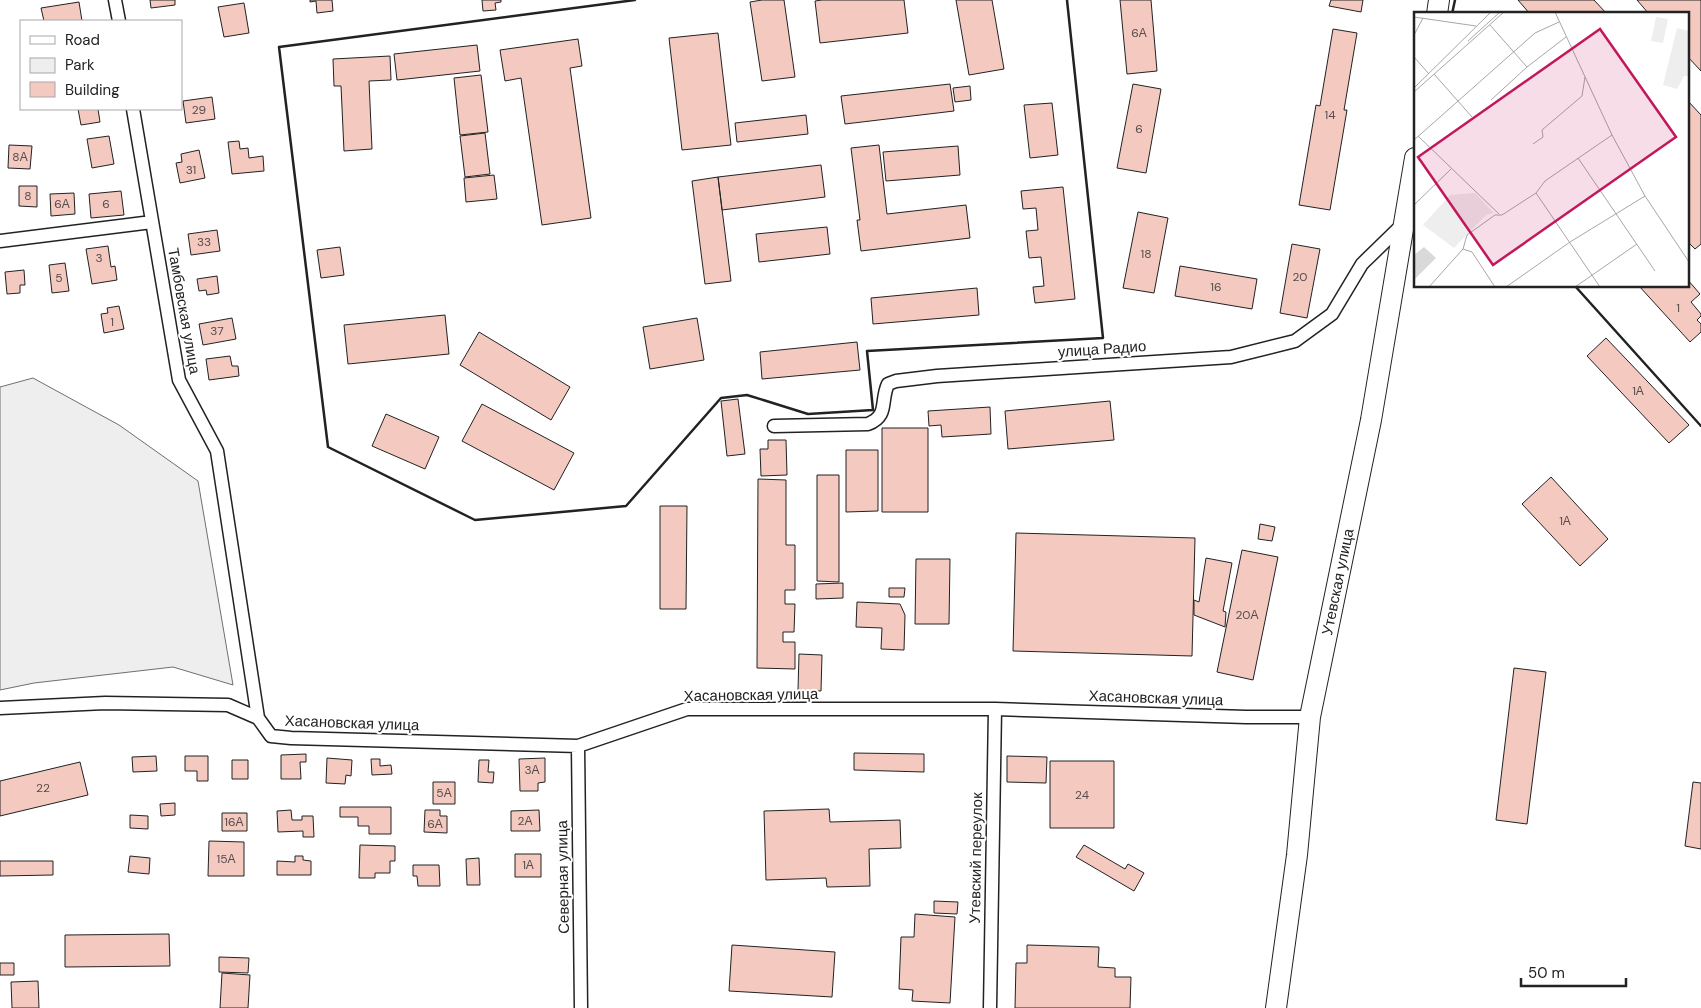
<svg xmlns="http://www.w3.org/2000/svg" width="1701" height="1008" viewBox="0 0 1701 1008" font-family="'DM Sans',sans-serif">
  <rect width="100%" height="100%" fill="#fff"/>
  <path fill="#eee" stroke="#6f6f6f" d="M 33,378 L 119,425 L 198,481 L 233,685 L 173,667 L 34,683 L 0,690 L 0,387 Z"/>
  <path fill="#f3c9c0" stroke="#222" d="M 150,0 L 175,0 L 175,5 L 151,8 Z
    M 310,0 L 332,0 L 333,11 L 317,13 L 316,1 L 310,2 Z
    M 482,0 L 501,0 L 501,2 L 495,3 L 496,10 L 483,11 Z
    M 762,0 L 784,0 L 795,77 L 762,81 L 750,2 Z
    M 822,0 L 904,0 L 908,33 L 820,43 L 815,1 Z
    M 956,0 L 992,0 L 1004,69 L 969,75 Z
    M 1120,0 L 1151,0 L 1157,71 L 1127,74 Z
    M 1331,0 L 1363,0 L 1361,12 L 1329,6 Z
    M 1518,0 L 1594,0 L 1607,14 L 1530,14 Z
    M 1637,0 L 1701,0 L 1701,71 L 1687,56 L 1687,14 L 1649,14 Z
    M 79,2 L 82,21 L 44,21 L 41,8 Z
    M 244,3 L 249,33 L 224,37 L 218,7 Z
    M 1333,29 L 1357,33 L 1344,110 L 1347,110 L 1330,210 L 1299,205 L 1316,105 L 1320,106 Z
    M 718,33 L 731,145 L 682,150 L 669,38 Z
    M 578,39 L 582,66 L 570,68 L 591,218 L 542,225 L 521,78 L 505,81 L 500,50 Z
    M 477,45 L 480,71 L 397,80 L 394,54 Z
    M 390,56 L 391,80 L 369,81 L 372,149 L 344,151 L 341,86 L 334,86 L 333,59 Z
    M 481,75 L 488,132 L 460,135 L 454,78 Z
    M 950,84 L 954,111 L 845,124 L 841,96 Z
    M 1133,84 L 1161,89 L 1146,173 L 1117,168 Z
    M 970,86 L 971,100 L 955,102 L 953,88 Z
    M 212,97 L 215,119 L 186,123 L 183,101 Z
    M 1687,100 L 1701,115 L 1701,244 L 1695,249 L 1687,241 Z
    M 1052,103 L 1058,155 L 1030,158 L 1024,105 Z
    M 78,109 L 98,109 L 100,122 L 81,125 Z
    M 806,115 L 808,134 L 737,142 L 735,123 Z
    M 485,133 L 490,174 L 465,177 L 460,136 Z
    M 109,136 L 114,164 L 92,168 L 87,139 Z
    M 239,141 L 240,149 L 248,148 L 249,158 L 263,156 L 264,171 L 232,174 L 228,142 Z
    M 9,145 L 32,146 L 30,169 L 8,168 Z
    M 879,145 L 887,214 L 966,205 L 970,238 L 861,251 L 857,220 L 860,220 L 851,148 Z
    M 958,146 L 960,175 L 886,181 L 883,152 Z
    M 199,150 L 205,178 L 180,183 L 176,163 L 182,162 L 181,154 Z
    M 821,165 L 825,197 L 722,210 L 718,177 Z
    M 494,175 L 497,199 L 466,202 L 464,178 Z
    M 718,177 L 731,281 L 705,284 L 692,181 Z
    M 19,186 L 37,186 L 37,207 L 19,206 Z
    M 1063,187 L 1075,299 L 1035,303 L 1033,287 L 1044,286 L 1041,257 L 1029,258 L 1026,231 L 1038,230 L 1036,208 L 1023,209 L 1021,191 Z
    M 121,191 L 124,215 L 91,218 L 89,194 Z
    M 74,193 L 75,214 L 51,216 L 50,194 Z
    M 1138,212 L 1168,218 L 1154,293 L 1123,288 Z
    M 827,227 L 830,254 L 759,262 L 756,234 Z
    M 217,230 L 220,251 L 191,255 L 188,234 Z
    M 1292,244 L 1320,249 L 1307,318 L 1280,313 Z
    M 108,246 L 111,267 L 115,266 L 117,280 L 92,284 L 86,249 Z
    M 340,247 L 344,275 L 321,278 L 317,250 Z
    M 65,263 L 69,291 L 52,293 L 49,265 Z
    M 1180,266 L 1257,279 L 1252,309 L 1175,296 Z
    M 24,270 L 25,285 L 20,285 L 20,293 L 7,294 L 5,272 Z
    M 217,276 L 219,293 L 207,295 L 206,290 L 199,291 L 197,279 Z
    M 1687,279 L 1700,294 L 1691,302 L 1701,314 L 1701,316 L 1697,320 L 1701,324 L 1701,332 L 1690,342 L 1639,286 L 1687,286 Z
    M 977,288 L 979,315 L 873,324 L 871,298 Z
    M 119,306 L 124,329 L 104,333 L 101,314 L 108,313 L 107,308 Z
    M 445,315 L 449,354 L 348,364 L 344,325 Z
    M 232,318 L 236,339 L 203,345 L 199,324 Z
    M 697,318 L 704,360 L 650,369 L 643,327 Z
    M 479,332 L 570,387 L 551,420 L 460,365 Z
    M 1606,338 L 1689,425 L 1669,443 L 1587,356 Z
    M 857,342 L 860,370 L 762,379 L 760,352 Z
    M 230,356 L 232,366 L 238,366 L 239,376 L 209,380 L 206,359 Z
    M 738,399 L 745,454 L 727,456 L 721,401 Z
    M 1110,401 L 1114,440 L 1008,449 L 1005,411 Z
    M 482,404 L 574,453 L 554,490 L 462,441 Z
    M 990,407 L 991,434 L 942,437 L 941,425 L 929,426 L 928,411 Z
    M 386,414 L 439,437 L 425,469 L 372,446 Z
    M 882,428 L 928,428 L 928,512 L 882,512 Z
    M 768,440 L 786,440 L 787,475 L 761,476 L 760,449 L 768,449 Z
    M 846,450 L 878,450 L 878,511 L 846,512 Z
    M 817,475 L 839,475 L 839,582 L 817,581 Z
    M 1551,477 L 1608,539 L 1580,566 L 1522,504 Z
    M 758,479 L 786,480 L 786,545 L 795,545 L 795,590 L 785,590 L 785,604 L 795,604 L 794,632 L 783,632 L 783,642 L 795,642 L 795,669 L 757,668 Z
    M 660,506 L 687,506 L 686,609 L 660,609 Z
    M 1260,524 L 1275,527 L 1272,541 L 1258,539 Z
    M 1016,533 L 1195,538 L 1192,656 L 1013,651 Z
    M 1242,550 L 1278,557 L 1253,680 L 1217,672 Z
    M 1206,558 L 1232,563 L 1223,611 L 1226,612 L 1225,627 L 1194,615 L 1194,600 L 1199,602 Z
    M 916,559 L 950,559 L 949,624 L 915,624 Z
    M 843,583 L 843,598 L 816,599 L 816,584 Z
    M 889,588 L 905,588 L 904,597 L 889,597 Z
    M 857,602 L 900,604 L 905,615 L 904,650 L 881,649 L 882,628 L 856,627 Z
    M 799,654 L 822,655 L 821,691 L 798,690 Z
    M 1514,668 L 1546,672 L 1527,824 L 1496,820 Z
    M 854,753 L 924,754 L 924,772 L 854,770 Z
    M 306,754 L 306,762 L 300,762 L 301,779 L 281,779 L 281,755 Z
    M 156,756 L 157,771 L 133,772 L 132,757 Z
    M 185,756 L 208,756 L 208,781 L 197,781 L 197,771 L 185,771 Z
    M 1007,756 L 1047,757 L 1046,783 L 1007,782 Z
    M 327,758 L 352,760 L 351,776 L 346,775 L 345,784 L 326,783 Z
    M 545,758 L 545,782 L 538,783 L 538,791 L 520,791 L 519,759 Z
    M 371,759 L 380,759 L 380,766 L 391,765 L 392,774 L 372,775 Z
    M 232,760 L 248,760 L 248,779 L 232,779 Z
    M 479,760 L 489,760 L 488,772 L 494,772 L 493,783 L 478,782 Z
    M 1050,761 L 1114,761 L 1114,828 L 1050,828 Z
    M 80,762 L 88,795 L 0,816 L 0,781 Z
    M 433,782 L 455,782 L 455,804 L 433,804 Z
    M 1693,782 L 1701,783 L 1701,849 L 1685,846 Z
    M 175,803 L 175,815 L 161,816 L 160,804 Z
    M 340,807 L 391,807 L 391,834 L 369,834 L 369,826 L 358,826 L 358,817 L 340,817 Z
    M 829,809 L 830,822 L 900,820 L 901,848 L 869,849 L 870,886 L 827,887 L 826,878 L 766,880 L 764,811 Z
    M 291,810 L 292,820 L 302,820 L 302,816 L 313,816 L 314,837 L 303,837 L 303,831 L 278,832 L 277,811 Z
    M 425,810 L 440,810 L 440,816 L 447,816 L 447,833 L 424,832 Z
    M 539,810 L 540,831 L 511,831 L 511,811 Z
    M 222,813 L 247,813 L 247,831 L 222,831 Z
    M 130,815 L 148,816 L 148,829 L 130,828 Z
    M 209,841 L 244,842 L 244,876 L 208,876 Z
    M 360,845 L 395,846 L 395,861 L 390,861 L 390,873 L 375,873 L 375,878 L 359,878 Z
    M 1084,845 L 1125,869 L 1128,864 L 1144,873 L 1134,891 L 1076,857 Z
    M 515,854 L 541,854 L 541,877 L 515,877 Z
    M 130,856 L 150,858 L 149,874 L 128,872 Z
    M 295,856 L 303,856 L 303,860 L 311,861 L 311,875 L 277,875 L 277,861 L 295,862 Z
    M 479,858 L 480,885 L 467,885 L 466,859 Z
    M 0,861 L 53,861 L 53,875 L 0,876 Z
    M 413,865 L 439,865 L 440,886 L 418,886 L 417,876 L 413,876 Z
    M 934,901 L 958,902 L 957,914 L 934,913 Z
    M 915,914 L 955,917 L 950,1003 L 912,1001 L 913,990 L 899,989 L 901,937 L 914,937 Z
    M 169,934 L 170,966 L 65,967 L 65,935 Z
    M 732,945 L 835,952 L 832,997 L 729,991 Z
    M 1027,945 L 1099,947 L 1098,967 L 1115,968 L 1115,977 L 1131,977 L 1130,1008 L 1015,1008 L 1016,963 L 1027,963 Z
    M 219,957 L 249,958 L 248,973 L 219,972 Z
    M 0,963 L 14,963 L 14,975 L 0,975 Z
    M 222,973 L 250,975 L 248,1008 L 220,1008 Z
    M 38,981 L 39,1008 L 12,1008 L 11,982 Z"/>
  <g fill="none" stroke-linecap="round" stroke-linejoin="round">
    <defs>
      <path id="minor" d="M 115,0 L 119,21
        M 133,109 L 179,380 L 217,451 L 258,718
        M 0,241 L 152,222
        M 774,426 L 868,424 C 889,416 880,401 888,384 L 896,381 L 937,376 L 1231,357 L 1295,341 L 1332,314 L 1362,264 L 1403,224
        M 0,708 L 105,703 L 228,705 L 258,718 L 271,736 L 291,738 L 578,746 L 687,709 L 995,709 L 1246,717 L 1310,717
        M 578,746 L 581,1008
        M 990,1008 L 995,709"/>
      <g id="primary">
        <path d="M 1437,14 L 1439,0"/>
        <path id="s1" d="M 1276,1008 L 1297,855 L 1310,717 L 1371,420 L 1415,158"/>
      </g>
    </defs>
    <use href="#minor" stroke="#222" stroke-width="15"/>
    <use href="#primary" stroke="#222" stroke-width="22"/>
    <use href="#minor" stroke="#fff" stroke-width="12"/>
    <use href="#primary" stroke="#fff" stroke-width="20"/>
    <path stroke="#222" stroke-width="2.5" d="M 635,0 L 279,47 L 328,447 L 475,520 L 626,506 L 721,398 L 747,395 L 808,414 L 873,410 L 867,351 L 1103,338 L 1067,0
      M 1452,14 L 1455,0
      M 1575,286 L 1701,426"/>
  </g>
  <g text-anchor="middle" stroke-width="4" stroke-linejoin="round" paint-order="stroke">
    <g font-size="12" fill="#564c4a">
      <text x="1139" y="37">6А</text>
      <text x="199" y="114">29</text>
      <text x="1330" y="119">14</text>
      <text x="1139" y="133">6</text>
      <text x="20" y="161">8А</text>
      <text x="191" y="174">31</text>
      <text x="28" y="200">8</text>
      <text x="62" y="208">6А</text>
      <text x="106" y="208">6</text>
      <text x="204" y="246">33</text>
      <text x="1146" y="258">18</text>
      <text x="99" y="262">3</text>
      <text x="1300" y="281">20</text>
      <text x="59" y="282">5</text>
      <text x="1216" y="291">16</text>
      <text x="1678" y="312">1</text>
      <text x="112" y="326">1</text>
      <text x="217" y="335">37</text>
      <text x="1638" y="395">1А</text>
      <text x="1565" y="525">1А</text>
      <text x="1247" y="619">20А</text>
      <text x="532" y="774">3А</text>
      <text x="43" y="792">22</text>
      <text x="444" y="797">5А</text>
      <text x="1082" y="799">24</text>
      <text x="525" y="825">2А</text>
      <text x="234" y="826">16А</text>
      <text x="435" y="828">6А</text>
      <text x="226" y="863">15А</text>
      <text x="528" y="869">1А</text>
    </g>
    <g font-size="15" fill="#222" stroke="#fff">
      <text transform="translate(184 311) rotate(80)" y="5">Тамбовская улица</text>
      <text transform="translate(1102 349) rotate(-4)" y="5">улица Радио</text>
      <text dy="5" stroke="none"><textPath href="#s1" startOffset="431">Утевская улица</textPath></text>
      <text transform="translate(751 695) rotate(-1)" y="5">Хасановская улица</text>
      <text transform="translate(1156 698) rotate(2)" y="5">Хасановская улица</text>
      <text transform="translate(352 723) rotate(2)" y="5">Хасановская улица</text>
      <text transform="translate(976 858) rotate(-89)" y="5">Утевский переулок</text>
      <text transform="translate(563 877) rotate(-91)" y="5">Северная улица</text>
    </g>
  </g>
  <g transform="translate(1414 12)">
    <rect width="275" height="275" fill="#fff"/>
    <path d="M 242,5 L 254,7 L 249,31 L 237,29 ZM 263,16 L 275,19 L 275,64 L 270,64 L 263,77 L 249,73 ZM 61,181 L 80,201 L 72,203 L 40,236 L 9,213 L 36,183 Z" fill="#eee"/>
    <path d="M 10,235 L 22,246 L 0,268 L 0,243 Z" fill="#d9d9d9"/>
    <path fill="none" stroke="#a7a7a7" stroke-width="1" d="M 141,0 L 198,123 L 231,184 L 275,250M 0,5 L 62,14M 76,13 L 113,55 L 152,25M 0,23 L 9,6M 54,29 L 86,0M 0,45 L 15,62M 20,62 L 58,105M 0,76 L 77,0M 0,80 L 90,0M 77,88 L 113,55M 4,124 L 85,202M 0,128 L 121,21 L 145,10M 119,132 L 129,125 L 128,118 L 168,84 L 171,65M 164,146 L 241,259M 122,181 L 186,275M 0,193 L 37,157M 49,237 L 58,240 L 81,275M 15,275 L 49,237 L 53,223 L 81,203 L 88,203 L 122,181 L 131,169 L 198,123M 92,275 L 156,230 L 231,184M 161,275 L 223,232"/>
    <path fill="#c2185b" fill-opacity="0.15" stroke="#c2185b" stroke-width="2.5" d="M 186,17 L 262,125 L 79,253 L 4,145 Z"/>
    <rect width="275" height="275" fill="none" stroke="#222" stroke-width="2.5"/>
  </g>
  <rect x="20" y="20" width="162" height="90" fill="#ffffff" stroke="#a7a7a7"/>
  <rect x="30" y="36" width="25" height="8" fill="#ffffff" stroke="#a7a7a7"/>
  <text x="65" y="45" font-size="15" fill="#222222">Road</text>
  <rect x="30" y="58" width="25" height="15" fill="#eeeeee" stroke="#a7a7a7"/>
  <text x="65" y="70" font-size="15" fill="#222222">Park</text>
  <rect x="30" y="82" width="25" height="15" fill="#f3c9c0" stroke="#a7a7a7"/>
  <text x="65" y="95" font-size="15" fill="#222222">Building</text>
  <path d="M1521 978v8h105v-8" fill="none" stroke="#222222" stroke-width="2.5"/>
  <text x="1528" y="978" font-size="15" fill="#222222" stroke="#ffffff" stroke-width="4" paint-order="stroke">50 m</text>
</svg>
